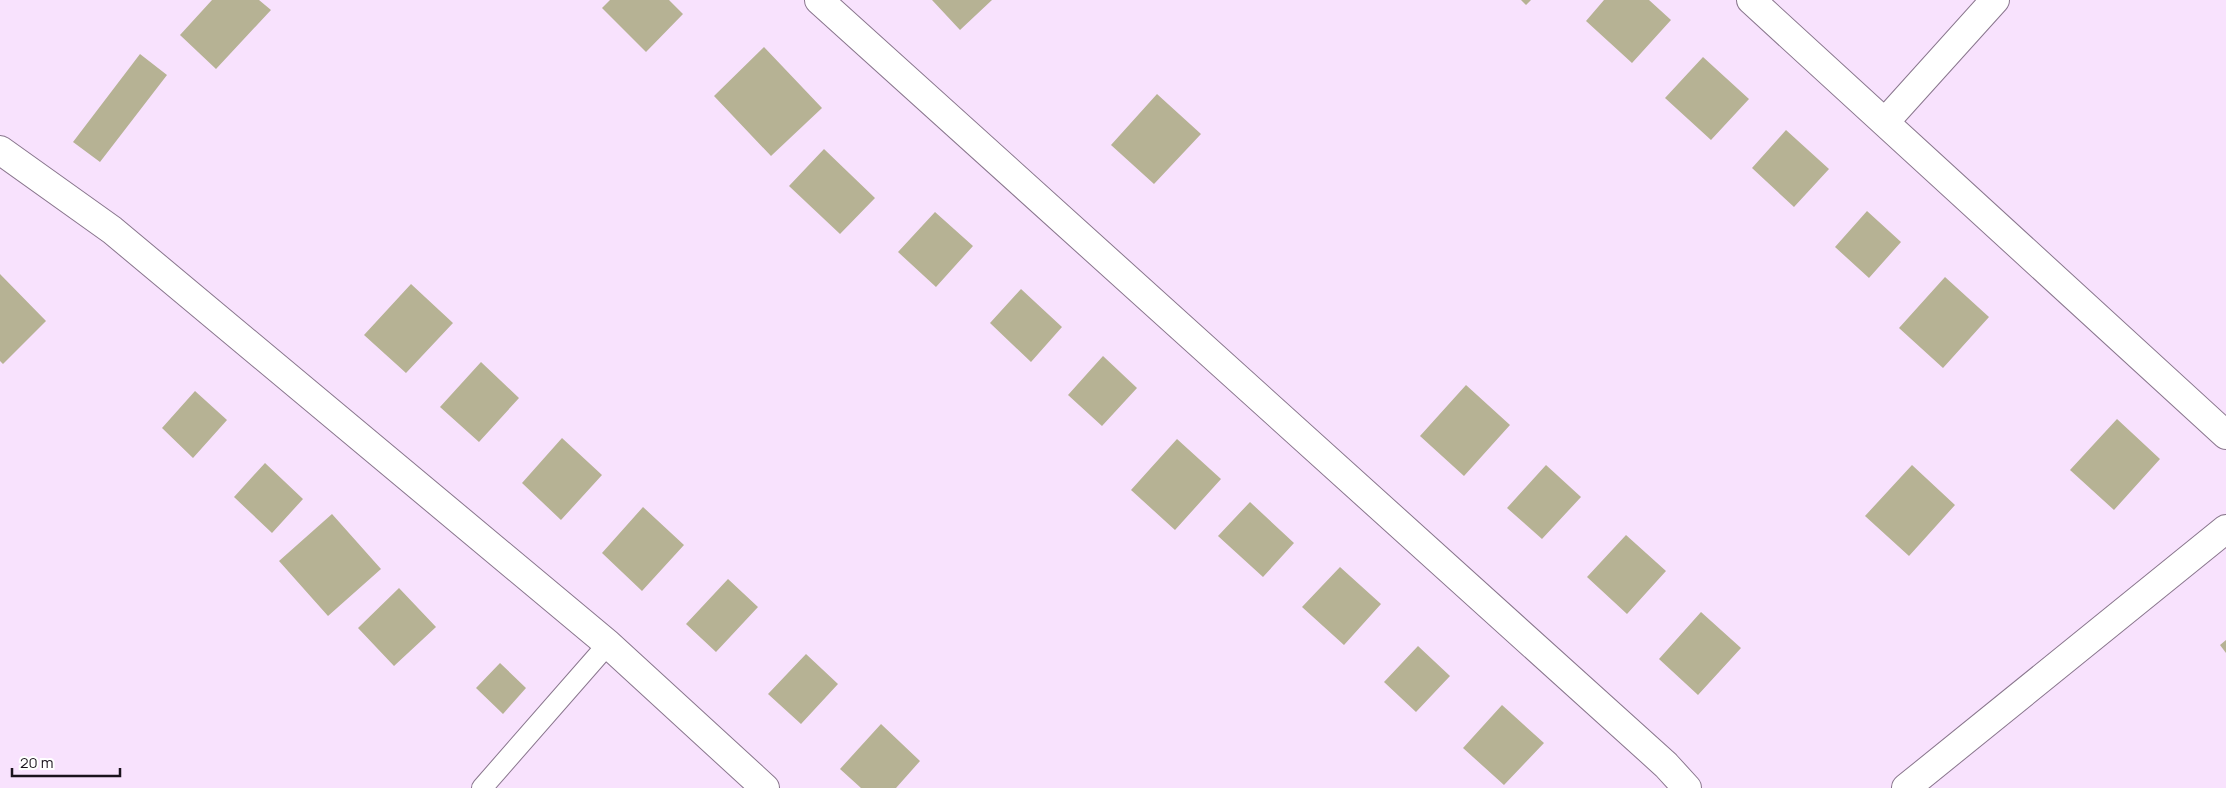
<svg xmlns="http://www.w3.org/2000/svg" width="2226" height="788" viewBox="0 0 2226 788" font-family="Manrope,sans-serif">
  <rect width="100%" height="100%" fill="#f8e2fd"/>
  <path fill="#b6b294" d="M 212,0 L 259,0 L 271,10 L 216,69 L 180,35 Z
    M 610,0 L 669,0 L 683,14 L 646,52 L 602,8 Z
    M 932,0 L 992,0 L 960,30 Z
    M 1521,0 L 1531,0 L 1526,5 Z
    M 1604,0 L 1649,0 L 1671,20 L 1632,63 L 1586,21 Z
    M 764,47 L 822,108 L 771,156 L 714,96 Z
    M 140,54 L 167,75 L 100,162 L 73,142 Z
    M 1703,57 L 1749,99 L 1711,140 L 1665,98 Z
    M 1157,94 L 1201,134 L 1154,184 L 1111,145 Z
    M 1786,130 L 1829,169 L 1794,207 L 1752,168 Z
    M 824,149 L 875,198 L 840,234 L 789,186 Z
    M 1867,211 L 1901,242 L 1869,278 L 1835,247 Z
    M 935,212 L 973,246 L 936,287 L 898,252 Z
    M 0,274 L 46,321 L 3,364 L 0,361 Z
    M 1945,277 L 1989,317 L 1943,368 L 1899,328 Z
    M 411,284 L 453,323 L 406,373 L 364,335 Z
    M 1021,289 L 1062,327 L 1031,362 L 990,323 Z
    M 1103,356 L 1137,388 L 1102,426 L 1068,395 Z
    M 481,362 L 519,398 L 479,442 L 440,407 Z
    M 1466,385 L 1510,425 L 1464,476 L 1420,436 Z
    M 195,391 L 227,420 L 193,458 L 162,428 Z
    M 2117,419 L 2160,459 L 2114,510 L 2070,470 Z
    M 562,438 L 602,475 L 561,520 L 522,483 Z
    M 1177,439 L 1221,479 L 1175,530 L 1131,490 Z
    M 265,463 L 303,499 L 272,533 L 234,497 Z
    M 1546,465 L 1581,497 L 1542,539 L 1507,508 Z
    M 1912,465 L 1955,505 L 1909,556 L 1865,516 Z
    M 1250,502 L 1294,543 L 1263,577 L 1218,536 Z
    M 643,507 L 684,545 L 642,591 L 602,553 Z
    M 332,514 L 381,569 L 328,616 L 279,561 Z
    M 1626,535 L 1666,571 L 1627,614 L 1587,577 Z
    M 1340,567 L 1381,604 L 1344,645 L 1302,607 Z
    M 728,579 L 758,607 L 716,652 L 686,624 Z
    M 399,588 L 436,627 L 394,666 L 358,628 Z
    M 1701,612 L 1741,648 L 1698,695 L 1659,659 Z
    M 2226,640 L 2226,653 L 2220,645 Z
    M 1418,646 L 1450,676 L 1416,712 L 1384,682 Z
    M 806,654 L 838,684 L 801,724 L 768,694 Z
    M 500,663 L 526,688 L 503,714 L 476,688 Z
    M 1502,705 L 1544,743 L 1504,785 L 1463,748 Z
    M 881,724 L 920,761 L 896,788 L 861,788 L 840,769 Z"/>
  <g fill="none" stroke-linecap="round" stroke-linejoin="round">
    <defs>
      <path id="service" d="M 482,788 L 608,644"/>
      <path id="minor" d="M 819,0 L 1666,765 L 1687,788
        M 1751,0 L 2226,435
        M 1885,122 L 1995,0
        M 0,150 L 112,230 L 608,644 L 765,788
        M 1906,788 L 2226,529"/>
    </defs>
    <use href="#service" stroke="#89768d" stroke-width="22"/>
    <use href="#minor" stroke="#89768d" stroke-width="30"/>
    <use href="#service" stroke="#fff" stroke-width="20"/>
    <use href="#minor" stroke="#fff" stroke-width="28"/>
  </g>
  <path d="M12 768v8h108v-8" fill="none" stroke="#1a131c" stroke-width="2.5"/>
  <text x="20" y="768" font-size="15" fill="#1a131c" stroke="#ffffff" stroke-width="4" paint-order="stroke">20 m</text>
</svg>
